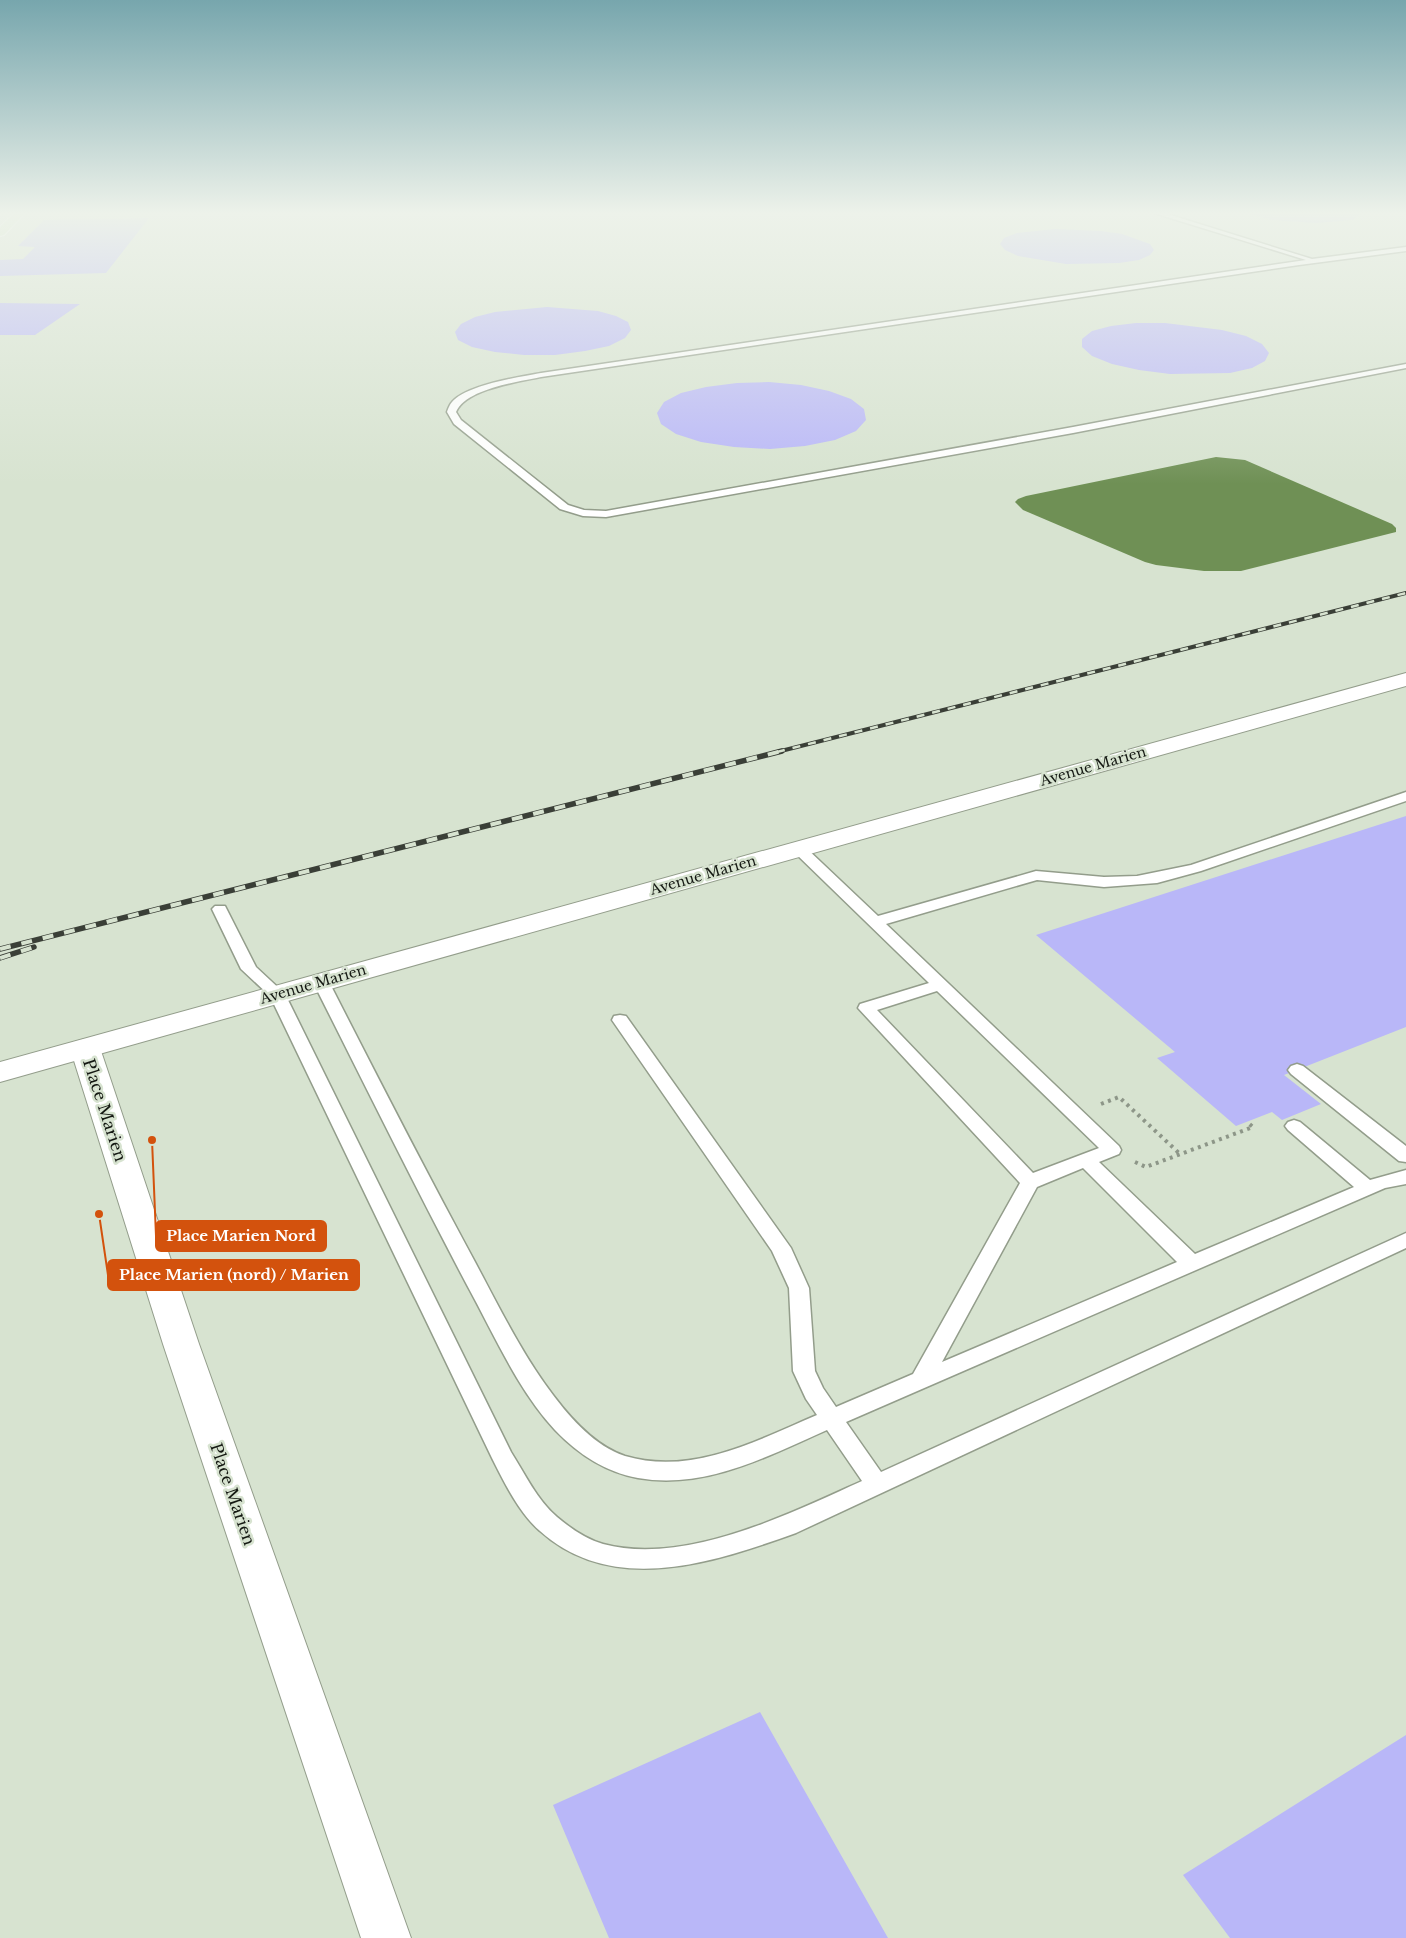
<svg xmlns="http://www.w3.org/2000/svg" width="1406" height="1938" viewBox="0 0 1406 1938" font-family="'Libre Baskerville',serif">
  <rect width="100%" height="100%" fill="#d7e3d0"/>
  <path fill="#6f9055" d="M 1216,457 L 1245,460 L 1392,524 L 1396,528 L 1396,532 L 1241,571 L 1204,571 L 1156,565 L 1145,562 L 1023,510 L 1015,502 L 1018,499 L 1026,496 Z"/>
  <path fill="#b9b7f8" d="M 1247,213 L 1360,213 L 1359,216 L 1351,220 L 1316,223 L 1273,220 Z
    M 149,218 L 106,273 L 0,276 L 0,260 L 23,259 L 35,247 L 18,246 L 44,220 Z
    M 1055,229 L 1101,231 L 1122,234 L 1150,244 L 1154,250 L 1150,255 L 1139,260 L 1119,263 L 1066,264 L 1018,256 L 1005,250 L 1000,244 L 1004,238 L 1017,233 Z
    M 0,303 L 80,304 L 35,335 L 0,335 Z
    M 547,307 L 598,311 L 616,316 L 628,322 L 631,330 L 625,338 L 609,346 L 585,351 L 555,355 L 524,355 L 495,352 L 472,347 L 458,340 L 455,332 L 461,324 L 475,317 L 495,312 Z
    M 1136,323 L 1165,323 L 1222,330 L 1246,336 L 1262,344 L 1269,353 L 1265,361 L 1252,368 L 1230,373 L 1170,374 L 1139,370 L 1112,364 L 1092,356 L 1082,347 L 1082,339 L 1092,331 L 1111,326 Z
    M 769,382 L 801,385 L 829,391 L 851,399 L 864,409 L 866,420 L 856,431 L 835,440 L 805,446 L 770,449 L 734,447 L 701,442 L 676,434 L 661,424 L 657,413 L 664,402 L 681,393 L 706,387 L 737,383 Z
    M 1406,816 L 1406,1027 L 1284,1075 L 1321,1104 L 1282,1120 L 1272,1112 L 1236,1126 L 1157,1058 L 1175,1052 L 1036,935 Z
    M 760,1712 L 888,1938 L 609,1938 L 553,1805 Z
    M 1406,1735 L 1406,1938 L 1230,1938 L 1183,1875 Z"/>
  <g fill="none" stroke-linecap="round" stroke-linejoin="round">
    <defs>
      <path id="lane" d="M 1154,213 L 1164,213 L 1312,259 L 1406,247 L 1406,251 L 1299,265 L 541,377 C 517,382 466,389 456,412 L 461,420 L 568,505 L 584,510 L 606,511 L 1073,427 L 1406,364 L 1406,368 L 1073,433 L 606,517 L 583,516 L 560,509 L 454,424 L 447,412 C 448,409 450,404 452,402 C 467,385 519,377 541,373 L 1306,260 Z
        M 1406,792 L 1406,801 L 1201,871 L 1157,883 L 1104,887 L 1037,880 L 886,924 L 1119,1146 L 1121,1150 L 1119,1154 L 1099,1162 L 1195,1254 L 1354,1187 L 1288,1130 L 1285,1126 L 1288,1122 L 1294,1120 L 1300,1122 L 1370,1180 L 1406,1170 L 1406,1184 L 1385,1188 L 846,1422 L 881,1472 L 1406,1233 L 1406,1248 L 796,1533 C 715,1562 613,1597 540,1531 C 519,1513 504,1482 492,1458 L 270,996 L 241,969 L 212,909 L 215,906 L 225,906 L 256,967 L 285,994 L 511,1452 C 525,1474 537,1500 557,1517 C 570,1528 586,1539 603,1544 C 684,1566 789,1514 862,1481 L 827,1430 C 768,1456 705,1490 638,1478 C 605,1472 578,1454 555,1430 C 517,1389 494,1334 467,1285 C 414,1185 364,1083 313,982 L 315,979 L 327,979 L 329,982 C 377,1076 425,1170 475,1262 C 499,1307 522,1354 553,1395 C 571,1419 595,1446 625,1456 C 692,1476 758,1440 817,1415 L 806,1399 L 793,1371 L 789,1288 L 772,1251 L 612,1020 L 614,1016 L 620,1015 L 626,1016 L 791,1248 L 809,1288 L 815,1371 L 823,1388 L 836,1407 L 913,1374 L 1020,1183 L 858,1008 L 860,1004 L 929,983 L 794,852 L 792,849 L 794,846 L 804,846 L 878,916 L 1036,871 L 1104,877 L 1137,876 L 1191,865 ZM 937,991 L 1099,1148 L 1033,1173 L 877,1010 ZM 1083,1168 L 1177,1262 L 942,1362 L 1037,1187 Z
        M 1297,1064 L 1303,1066 L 1406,1146 L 1406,1162 L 1399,1161 L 1291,1074 L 1288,1070 L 1291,1066 Z"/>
      <path id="street" d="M 85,1039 L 95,1042 L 100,1048 L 199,1344 L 411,1938 L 361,1938 L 163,1344 L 70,1048 L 75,1042 Z"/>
      <path id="secondary" d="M 1406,673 L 1406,686 L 0,1082 L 0,1062 Z"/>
      <path id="primary" d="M 14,213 L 25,213 L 4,235 L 0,236 L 0,227 Z"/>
    </defs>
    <use href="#lane" stroke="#939d8b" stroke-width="3"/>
    <use href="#street" stroke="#939d8b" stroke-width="2"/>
    <use href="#secondary" stroke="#939d8b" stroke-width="2"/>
    <use href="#primary" stroke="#fff" stroke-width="2"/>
    <path stroke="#8d9688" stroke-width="4" stroke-dasharray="3 4.5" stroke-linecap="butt" d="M 1101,1104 L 1119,1097 L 1180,1154
      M 1135,1162 L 1146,1167 L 1253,1127 L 1247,1122"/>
    <use href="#lane" fill="#fff" fill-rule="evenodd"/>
    <use href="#street" fill="#fff" fill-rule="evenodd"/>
    <use href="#secondary" fill="#fff" fill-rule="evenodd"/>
    <use href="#primary" fill="#d0e9bd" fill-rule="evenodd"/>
    <defs>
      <path id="rail-far1" d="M 777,752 L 1406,593"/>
      <path id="rail" d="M 0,949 L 782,751
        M 0,958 L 34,947"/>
    </defs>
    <use href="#rail-far1" stroke="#3a3f37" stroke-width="4"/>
    <use href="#rail" stroke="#3a3f37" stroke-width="5.5"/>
    <use href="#rail-far1" stroke="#d7e3d0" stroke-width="2.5" stroke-dasharray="8" stroke-linecap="butt"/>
    <use href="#rail" stroke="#d7e3d0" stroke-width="4" stroke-dasharray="11" stroke-linecap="butt"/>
  </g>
  <linearGradient id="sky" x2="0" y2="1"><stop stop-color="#77a6ad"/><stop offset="0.44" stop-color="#edf2ea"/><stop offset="1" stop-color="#edf2ea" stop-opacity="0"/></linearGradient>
  <rect width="1406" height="484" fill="url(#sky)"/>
  <g text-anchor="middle" stroke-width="5" stroke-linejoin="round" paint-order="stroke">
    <g font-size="14" fill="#141812" stroke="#d7e3d0">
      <text transform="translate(1093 766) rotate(-16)" y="5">Avenue Marien</text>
      <text transform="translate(703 875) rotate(-16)" y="5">Avenue Marien</text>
      <text transform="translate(313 984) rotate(-16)" y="5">Avenue Marien</text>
    </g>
    <g font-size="16" fill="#141812" stroke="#d7e3d0">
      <text transform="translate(105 1110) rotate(72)" y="6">Place Marien</text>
      <text transform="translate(233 1494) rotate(71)" y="6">Place Marien</text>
    </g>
  </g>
  <path fill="none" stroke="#d3520d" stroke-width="2" d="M152 1140L156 1236M99 1214L108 1275"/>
  <g fill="#d3520d" stroke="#d7e3d0" stroke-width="2">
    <circle cx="152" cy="1140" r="5"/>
    <circle cx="99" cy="1214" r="5"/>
  </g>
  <g fill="#d3520d" stroke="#d3520d" stroke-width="2">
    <rect x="156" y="1221" width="170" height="30" rx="5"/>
    <rect x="108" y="1260" width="251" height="30" rx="5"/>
  </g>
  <g font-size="15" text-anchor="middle" font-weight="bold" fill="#fff">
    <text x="241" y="1241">Place Marien Nord</text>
    <text x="234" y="1280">Place Marien (nord) / Marien</text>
  </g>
</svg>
